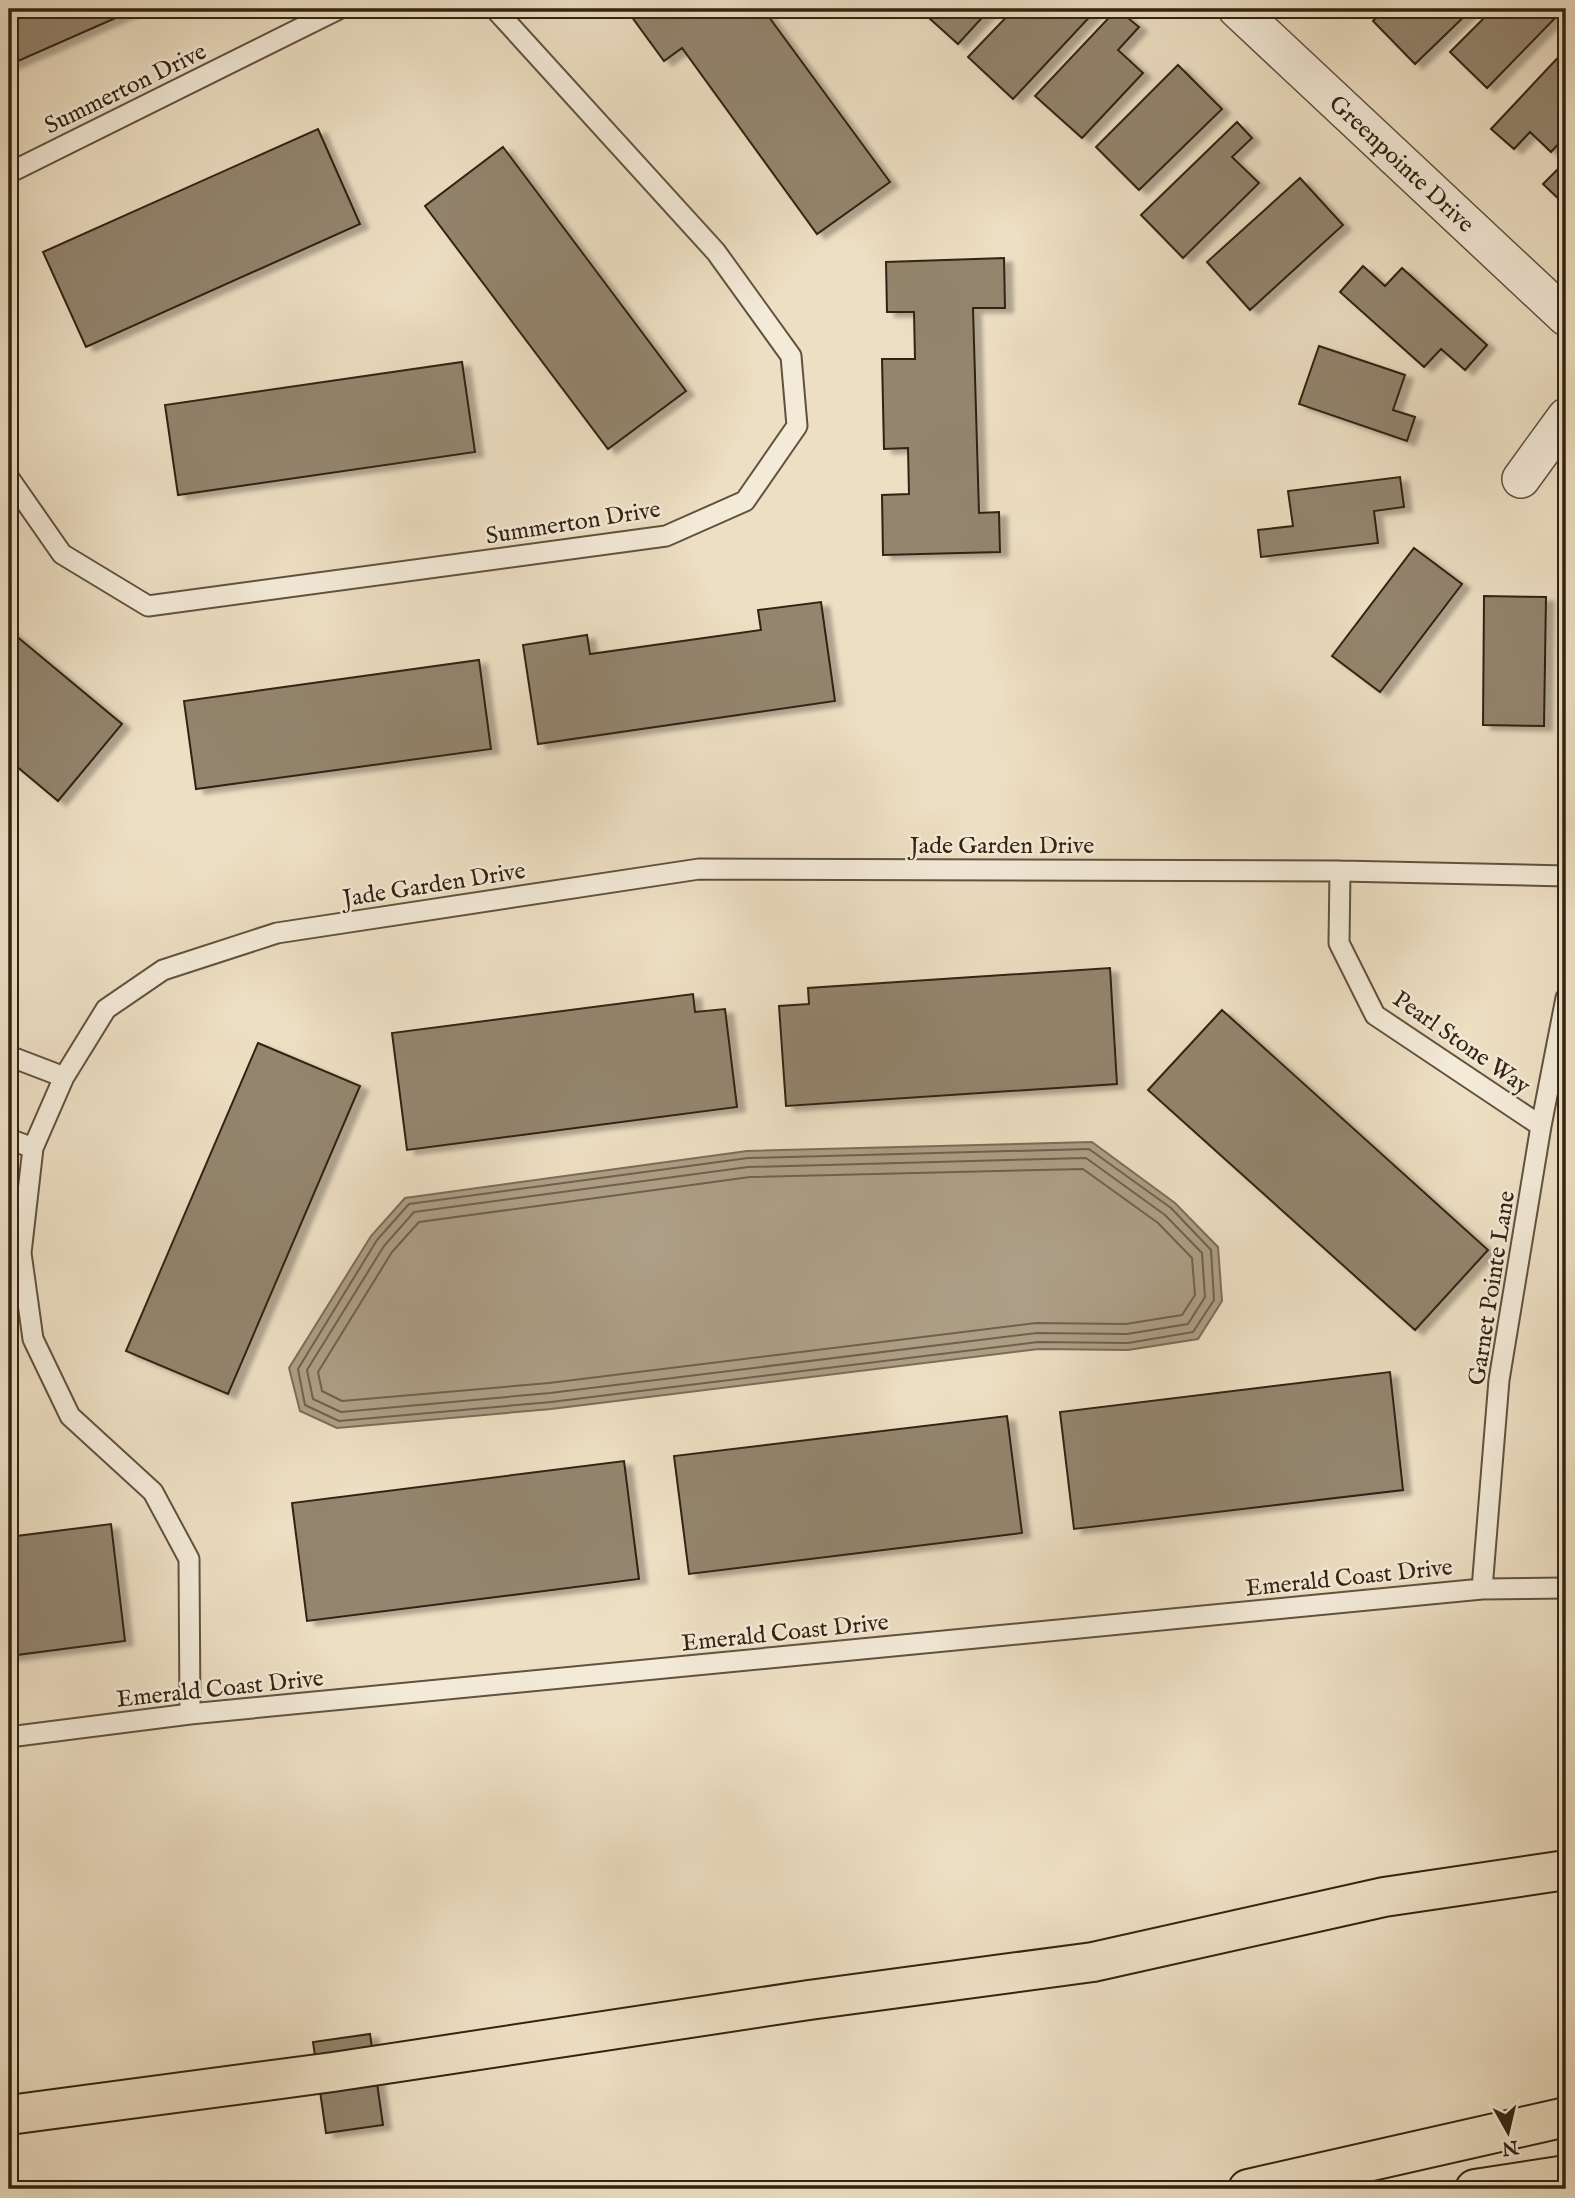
<svg xmlns="http://www.w3.org/2000/svg" width="1575" height="2198" viewBox="0 0 1575 2198" font-family="'IM FELL English',serif">
  <defs>
    <filter id="shadow"><feDropShadow dx="8" dy="4.5" stdDeviation="2" flood-color="#0004"/></filter>
  </defs>
  <rect width="100%" height="100%" fill="#eddfc3"/>
  <filter id="stains"><feTurbulence type="fractalNoise" baseFrequency=".00286" numOctaves="4"/><feColorMatrix values="0 0 0 0 .2 0 0 0 0 .09 0 0 0 0 .02 0 0 0 .5 -.17"/></filter>
  <radialGradient id="worn" r=".72"><stop offset=".6" stop-color="#630" stop-opacity="0"/><stop offset="1" stop-color="#630" stop-opacity=".3"/></radialGradient>
  <path fill="#ad9f87" stroke="#7c6d58" stroke-width="2" d="M 1092,1142 L 1175,1203 L 1218,1247 L 1222,1301 L 1198,1339 L 1128,1350 L 1039,1349 L 551,1409 L 337,1428 L 300,1411 L 289,1368 L 371,1236 L 405,1198 L 747,1151 Z"/>
  <g fill="none" stroke-linecap="round" stroke-linejoin="round">
    <path stroke="#70614c" stroke-width="2" d="M 1089,1149 L 1171,1208 L 1211,1250 L 1214,1300 L 1193,1332 L 1128,1343 L 1038,1342 L 551,1402 L 339,1421 L 305,1405 L 298,1369 L 377,1240 L 409,1204 L 748,1158 Z
      M 1086,1158 L 1165,1215 L 1202,1253 L 1205,1297 L 1188,1324 L 1127,1334 L 1037,1333 L 550,1393 L 341,1412 L 313,1399 L 307,1370 L 384,1246 L 414,1212 L 748,1167 Z
      M 1083,1169 L 1158,1223 L 1192,1258 L 1195,1295 L 1182,1315 L 1126,1324 L 1036,1323 L 549,1383 L 342,1401 L 322,1391 L 318,1372 L 392,1252 L 419,1222 L 750,1177 Z"/>
  </g>
  <path fill="#93856e" stroke="#322312" stroke-width="2" filter="url(#shadow)" d="M 9,9 L 136,9 L 9,65 Z
    M 626,9 L 763,9 L 890,182 L 817,234 L 682,48 L 664,61 Z
    M 919,9 L 990,9 L 958,44 Z
    M 1014,9 L 1097,9 L 1013,99 L 968,57 Z
    M 1117,9 L 1139,27 L 1118,50 L 1143,73 L 1082,138 L 1035,96 Z
    M 1385,9 L 1472,9 L 1415,64 L 1373,21 Z
    M 1493,9 L 1556,9 L 1560,13 L 1487,88 L 1450,52 Z
    M 1566,49 L 1566,136 L 1551,152 L 1530,132 L 1514,149 L 1491,129 Z
    M 1178,65 L 1222,109 L 1139,190 L 1096,147 Z
    M 1237,122 L 1252,138 L 1232,157 L 1259,183 L 1183,258 L 1141,215 Z
    M 318,129 L 360,224 L 86,347 L 43,252 Z
    M 503,147 L 686,391 L 608,449 L 425,206 Z
    M 1566,161 L 1566,206 L 1543,184 Z
    M 1300,178 L 1343,225 L 1250,310 L 1207,262 Z
    M 1004,258 L 1005,308 L 973,308 L 979,513 L 999,512 L 1000,552 L 883,555 L 882,495 L 909,494 L 908,448 L 884,449 L 882,359 L 915,359 L 914,312 L 887,312 L 886,262 Z
    M 1363,266 L 1385,286 L 1402,268 L 1487,345 L 1465,370 L 1441,349 L 1424,367 L 1340,292 Z
    M 1319,346 L 1405,375 L 1393,410 L 1415,417 L 1407,441 L 1299,404 Z
    M 462,362 L 475,452 L 178,495 L 165,405 Z
    M 1400,477 L 1404,507 L 1374,511 L 1378,543 L 1261,557 L 1258,530 L 1293,526 L 1288,491 Z
    M 1414,548 L 1462,584 L 1380,692 L 1332,656 Z
    M 1484,596 L 1546,597 L 1544,726 L 1483,725 Z
    M 821,602 L 835,701 L 538,744 L 523,645 L 587,635 L 590,654 L 761,630 L 758,610 Z
    M 9,630 L 122,724 L 58,801 L 9,760 Z
    M 479,660 L 491,749 L 196,789 L 184,701 Z
    M 1110,968 L 1117,1084 L 786,1106 L 779,1006 L 809,1004 L 808,988 Z
    M 693,994 L 695,1012 L 725,1009 L 737,1107 L 407,1150 L 392,1033 Z
    M 1222,1010 L 1488,1250 L 1415,1330 L 1148,1090 Z
    M 258,1043 L 360,1086 L 228,1394 L 126,1351 Z
    M 1390,1372 L 1403,1490 L 1074,1529 L 1060,1412 Z
    M 1007,1416 L 1022,1533 L 689,1574 L 674,1456 Z
    M 624,1461 L 639,1579 L 307,1621 L 292,1503 Z
    M 111,1524 L 125,1641 L 9,1656 L 9,1537 Z
    M 370,2034 L 383,2125 L 326,2133 L 313,2042 Z"/>
  <g fill="none" stroke-linecap="round" stroke-linejoin="round">
    <defs>
      <path id="service" d="M 9,173 L 339,9
        M 9,478 L 62,554 L 148,606 L 666,536 L 745,501 L 797,426 L 791,356 L 716,252 L 495,9
        M 1340,871 L 1339,943 L 1375,1015 L 1541,1126
        M 9,1056 L 64,1077
        M 9,1139 L 33,1148
        M 1482,1589 L 1499,1380 L 1541,1126 L 1566,998
        M 190,1714 L 189,1559 L 153,1492 L 70,1416 L 33,1339 L 21,1253 L 33,1148 L 64,1077 L 106,1009 L 163,970 L 277,933 L 699,869 L 1340,871 L 1566,876
        M 9,1737 L 190,1714 L 1482,1589 L 1566,1588"/>
      <g id="minor">
        <path id="s1" d="M 1237,9 L 1566,317"/>
        <path d="M 1521,479 L 1566,417"/>
      </g>
      <path id="motorway" d="M 9,2115 L 333,2072 L 809,2000 L 1093,1962 L 1384,1897 L 1566,1870
        M 1248,2189 L 1566,2117
        M 1475,2189 L 1566,2175"/>
    </defs>
    <use href="#service" stroke="#61523e" stroke-width="23"/>
    <use href="#minor" stroke="#61523e" stroke-width="40"/>
    <use href="#motorway" stroke="#322312" stroke-width="42"/>
    <use href="#service" stroke="#f3ead8" stroke-width="19"/>
    <use href="#minor" stroke="#f3ead8" stroke-width="37"/>
    <use href="#motorway" stroke="#eddfc3" stroke-width="38"/>
  </g>
  <g text-anchor="middle" stroke-width="5" stroke-linejoin="round" paint-order="stroke">
    <g font-size="24" fill="#322312" stroke="#f3ead8">
      <text transform="translate(125 88) rotate(-26)" y="8">Summerton Drive</text>
      <text dy="8" stroke="none"><textPath href="#s1" startOffset="226">Greenpointe Drive</textPath></text>
      <text transform="translate(573 522) rotate(-9)" y="8">Summerton Drive</text>
      <text x="1002" y="853">Jade Garden Drive</text>
      <text transform="translate(434 884) rotate(-9)" y="8">Jade Garden Drive</text>
      <text transform="translate(1462 1042) rotate(35)" y="8">Pearl Stone Way</text>
      <text transform="translate(1491 1288) rotate(-81)" y="8">Garnet Pointe Lane</text>
      <text transform="translate(1349 1577) rotate(-6)" y="8">Emerald Coast Drive</text>
      <text transform="translate(785 1632) rotate(-6)" y="8">Emerald Coast Drive</text>
      <text transform="translate(220 1688) rotate(-6)" y="8">Emerald Coast Drive</text>
    </g>
  </g>
  <rect width="1575" height="2198" fill="none" stroke="#eddfc3" stroke-width="35"/>
  <rect x="10" y="10" width="1554" height="2177" fill="none" stroke="#322312" stroke-width="3.5"/>
  <rect x="18" y="18" width="1540" height="2163" fill="none" stroke="#322312" stroke-width="2"/>
  <g transform="translate(1508 2132) rotate(172)" stroke="#f3ead8" stroke-width="5" paint-order="stroke">
  <path d="M0-5L12 26L0 18L-12 26Z" fill="#322312"/>
  <text y="-10" font-size="19" font-weight="bold" text-anchor="middle" fill="#322312">N</text>
  </g>
  <rect width="100%" height="100%" filter="url(#stains)"/>
  <rect width="100%" height="100%" fill="url(#worn)"/>
</svg>
